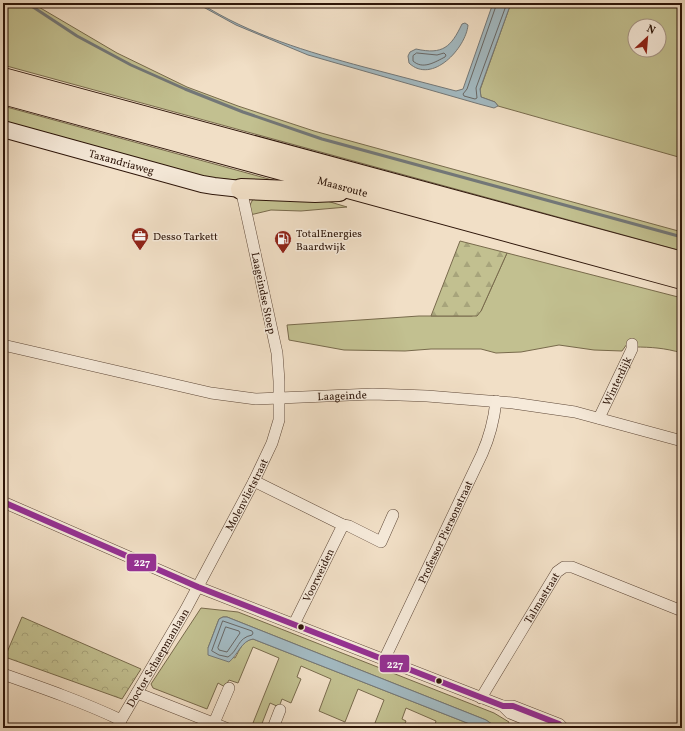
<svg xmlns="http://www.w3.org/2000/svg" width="685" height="731" viewBox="0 0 685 731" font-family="Vollkorn,serif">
  <defs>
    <pattern id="forest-firs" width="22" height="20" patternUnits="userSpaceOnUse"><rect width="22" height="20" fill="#c2c090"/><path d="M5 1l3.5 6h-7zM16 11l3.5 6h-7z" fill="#a7a47b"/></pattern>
    <pattern id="park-crowns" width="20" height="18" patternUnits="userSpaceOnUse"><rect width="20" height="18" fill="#c2c090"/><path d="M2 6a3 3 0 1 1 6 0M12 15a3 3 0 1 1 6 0" fill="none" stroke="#a7a47b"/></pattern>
  </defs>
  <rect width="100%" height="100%" fill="#f1dfc6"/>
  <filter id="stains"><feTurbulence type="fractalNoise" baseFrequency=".005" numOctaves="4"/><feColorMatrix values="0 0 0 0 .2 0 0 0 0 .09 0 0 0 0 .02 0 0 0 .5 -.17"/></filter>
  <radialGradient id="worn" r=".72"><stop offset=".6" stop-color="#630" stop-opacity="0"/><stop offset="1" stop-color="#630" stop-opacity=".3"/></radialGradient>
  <path fill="#c2c090" stroke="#786a4c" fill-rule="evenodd" d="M 3,3 L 32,3 L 117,53 L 187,87 L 238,106 L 314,131 L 682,232 L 682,251 L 3,65 Z
    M 511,3 L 682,3 L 682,158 L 498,106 L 495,102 L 481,97 L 480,90 ZM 635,26 L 659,26 L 659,50 L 635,50 Z
    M 3,106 L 287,184 L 199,177 L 3,124 Z
    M 317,198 L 347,207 L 301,211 L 271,210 L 250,215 L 250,205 L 253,199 Z
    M 507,253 L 682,298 L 682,353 C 665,348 651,347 634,347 L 635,343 L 627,344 L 622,351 L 594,350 L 559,345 L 521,352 L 496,353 L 481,349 L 431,349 L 405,351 L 344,350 L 289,340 L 287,325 L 419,316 L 472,316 L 481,311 Z
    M 201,608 L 238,612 L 494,713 L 509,722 L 507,728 L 494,728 L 494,726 L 486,720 L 227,617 L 223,617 L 219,619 L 208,648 L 235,658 C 240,649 243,640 253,639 L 480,728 L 434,728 L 436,721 L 406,708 L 402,719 L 406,721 L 403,728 L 373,728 L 384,700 L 358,689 L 345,722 L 319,711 L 331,679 L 301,666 L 297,677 L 301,679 L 291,703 L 282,699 L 279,707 L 270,703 L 261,726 L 253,723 L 279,658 L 253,647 L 238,683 L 229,680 L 225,687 L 218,683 L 207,709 L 153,688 L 151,684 Z"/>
  <path fill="url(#forest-firs)" stroke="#786a4c" d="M 460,241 L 507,253 L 481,311 L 477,316 L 431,316 Z"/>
  <path fill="url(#park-crowns)" stroke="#786a4c" d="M 22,617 L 141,669 L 122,699 L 5,657 Z"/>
  <path fill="#a2b9c1" stroke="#737777" d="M 196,3 L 200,3 C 250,35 308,52 364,67 C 395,75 425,83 456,91 L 463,89 L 493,3 L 511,3 L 480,89 L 481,97 L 495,102 L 498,106 L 494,108 L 479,104 L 308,55 L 236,25 Z
    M 465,23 L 468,25 C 466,48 432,85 409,63 L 408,56 L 410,52 L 416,49 C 443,55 451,47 462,24 Z
    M 223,617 L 227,617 L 486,720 L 495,726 L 494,728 L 480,728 L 253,639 C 241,641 238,655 229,662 L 208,655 L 208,648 L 219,619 Z"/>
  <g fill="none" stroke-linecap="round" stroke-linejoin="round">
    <path stroke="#686765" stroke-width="1" d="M 497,3 L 467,89 L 463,94 L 464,96 L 475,99 L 477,98 L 476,88 L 507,3
      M 417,53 L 437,55 L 444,53 L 446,55 L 445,57 C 435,62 423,70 413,61 L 413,56 Z
      M 223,621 L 252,631 L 253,633 L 252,635 C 237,638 239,650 228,657 L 219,655 L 212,651 Z
      M 226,627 L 239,631 L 240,633 L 227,652 L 219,650 L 218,648 Z"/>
    <path stroke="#737777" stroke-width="3" d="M 27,3 L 77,36 L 131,65 L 185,89 L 243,112 L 322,139 L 682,237"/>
    <defs>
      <g id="street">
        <path id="s1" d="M 3,345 L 211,393 L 256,399 L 373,394 L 427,396 L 513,403 L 575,412 L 682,441"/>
        <path id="s2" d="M 599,418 L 632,349 L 632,344"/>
        <path d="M 254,481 L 343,525 L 294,624"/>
        <path d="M 3,502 L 198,587 L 503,706 L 510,713 L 547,728"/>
        <path d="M 343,525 L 349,526 L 381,542 L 393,515"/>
        <path id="s3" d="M 384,660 L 482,454 C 490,436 494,420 496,401"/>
        <path d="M 3,674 C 43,688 83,702 121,720"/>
        <path d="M 137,693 L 226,728"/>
        <path id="s4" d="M 481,698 L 557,572 L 564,567 L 572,567 L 682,611"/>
        <path d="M 503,706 L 513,706 L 559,724 L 563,728"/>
        <path d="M 214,723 L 229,688"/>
        <path id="s5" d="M 117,728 L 121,720 L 186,609 L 254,481 L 272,443 L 279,420 L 279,381 L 277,353 L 241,189"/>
        <path d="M 273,728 L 280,710"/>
      </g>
      <g id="secondary">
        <path id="s6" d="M 3,129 L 202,184 L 214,186 L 241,189"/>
      </g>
      <g id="highway">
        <path d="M 3,78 L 682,262"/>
        <path id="s7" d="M 3,94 L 682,279"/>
        <path d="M 241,189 L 315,192 L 339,191"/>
      </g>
    </defs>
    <use href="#street" stroke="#5e4838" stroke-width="12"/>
    <use href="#secondary" stroke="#2d1509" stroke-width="18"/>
    <use href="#highway" stroke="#2d1509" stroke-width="22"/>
    <use href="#street" stroke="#f6eada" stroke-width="11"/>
    <use href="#secondary" stroke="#f6eada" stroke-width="16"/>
    <use href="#highway" stroke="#f1dfc6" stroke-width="20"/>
    <defs>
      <path id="bus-1" d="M 3,502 L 198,587 L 503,706 L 513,706 L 559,724 L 563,728"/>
    </defs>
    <use href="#bus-1" stroke="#f6eada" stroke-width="9"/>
    <use href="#bus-1" stroke="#953192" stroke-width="6"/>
  </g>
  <defs>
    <symbol id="office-pin" viewBox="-11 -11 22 30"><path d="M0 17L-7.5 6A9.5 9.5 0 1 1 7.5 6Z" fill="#8f2418" stroke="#f6eada"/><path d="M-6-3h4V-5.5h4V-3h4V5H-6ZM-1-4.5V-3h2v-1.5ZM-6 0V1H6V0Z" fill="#fff"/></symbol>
    <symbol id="fuel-pin" viewBox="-11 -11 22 30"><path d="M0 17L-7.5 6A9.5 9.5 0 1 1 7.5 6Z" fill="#8f2418" stroke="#f6eada"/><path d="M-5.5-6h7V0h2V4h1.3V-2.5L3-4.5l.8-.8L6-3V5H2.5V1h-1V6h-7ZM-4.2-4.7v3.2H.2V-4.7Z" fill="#fff"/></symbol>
  </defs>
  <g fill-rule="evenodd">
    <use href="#office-pin" x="130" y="226" width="20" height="27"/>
    <use href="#fuel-pin" x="273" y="229" width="20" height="27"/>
  </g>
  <g fill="#2d1509" stroke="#f6eada" stroke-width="1.5">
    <circle cx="301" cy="627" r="3.5"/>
    <circle cx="439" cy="681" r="3.5"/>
  </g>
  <g text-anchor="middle" stroke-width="3" stroke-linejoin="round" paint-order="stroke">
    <g font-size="11" fill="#2d1509" stroke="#f6eada">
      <text dy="4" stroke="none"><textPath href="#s6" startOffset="123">Taxandriaweg</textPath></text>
      <text dy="4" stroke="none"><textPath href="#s7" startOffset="352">Maasroute</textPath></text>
      <text transform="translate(264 293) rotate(78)" y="4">Laageindse Stoep</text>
      <text dy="4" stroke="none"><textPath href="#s2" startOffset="41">Winterdijk</textPath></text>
      <text dy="4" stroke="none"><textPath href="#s1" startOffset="345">Laageinde</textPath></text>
      <text dy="4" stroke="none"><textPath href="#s5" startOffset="267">Molenvlietstraat</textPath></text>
      <text dy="4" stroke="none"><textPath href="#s3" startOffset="142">Professor Piersonstraat</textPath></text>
      <text transform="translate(318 575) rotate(-64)" y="4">Voorweiden</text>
      <text dy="4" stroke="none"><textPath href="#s4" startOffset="117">Talmastraat</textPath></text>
      <text dy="4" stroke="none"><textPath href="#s5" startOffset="81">Doctor Schaepmanlaan</textPath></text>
    </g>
    <g font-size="11" fill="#2d1509" stroke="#f6eada" text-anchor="start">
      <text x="296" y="237">TotalEnergies<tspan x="296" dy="13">Baardwijk</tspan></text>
      <text x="153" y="240">Desso Tarkett</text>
    </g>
  </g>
  <g stroke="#f6eada" stroke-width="1.5">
    <rect x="126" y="553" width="31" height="19" rx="4" fill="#953192"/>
    <rect x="379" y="654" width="31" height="19" rx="4" fill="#953192"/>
  </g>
  <g font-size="11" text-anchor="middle" font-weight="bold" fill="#fff">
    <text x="142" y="566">227</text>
    <text x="395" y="668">227</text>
  </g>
  <rect width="685" height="731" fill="none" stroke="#f1dfc6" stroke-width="16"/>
  <rect x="4" y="4" width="677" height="723" fill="none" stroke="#2d1509" stroke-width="2"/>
  <rect x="8" y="8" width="669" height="715" fill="none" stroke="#2d1509"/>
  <g transform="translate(647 38) rotate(26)"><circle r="19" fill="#f6eada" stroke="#a69586"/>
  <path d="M0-3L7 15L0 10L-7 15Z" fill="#8f2418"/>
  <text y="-6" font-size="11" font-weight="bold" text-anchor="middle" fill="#2d1509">N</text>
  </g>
  <rect width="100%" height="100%" filter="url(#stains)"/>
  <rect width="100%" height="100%" fill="url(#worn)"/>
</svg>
